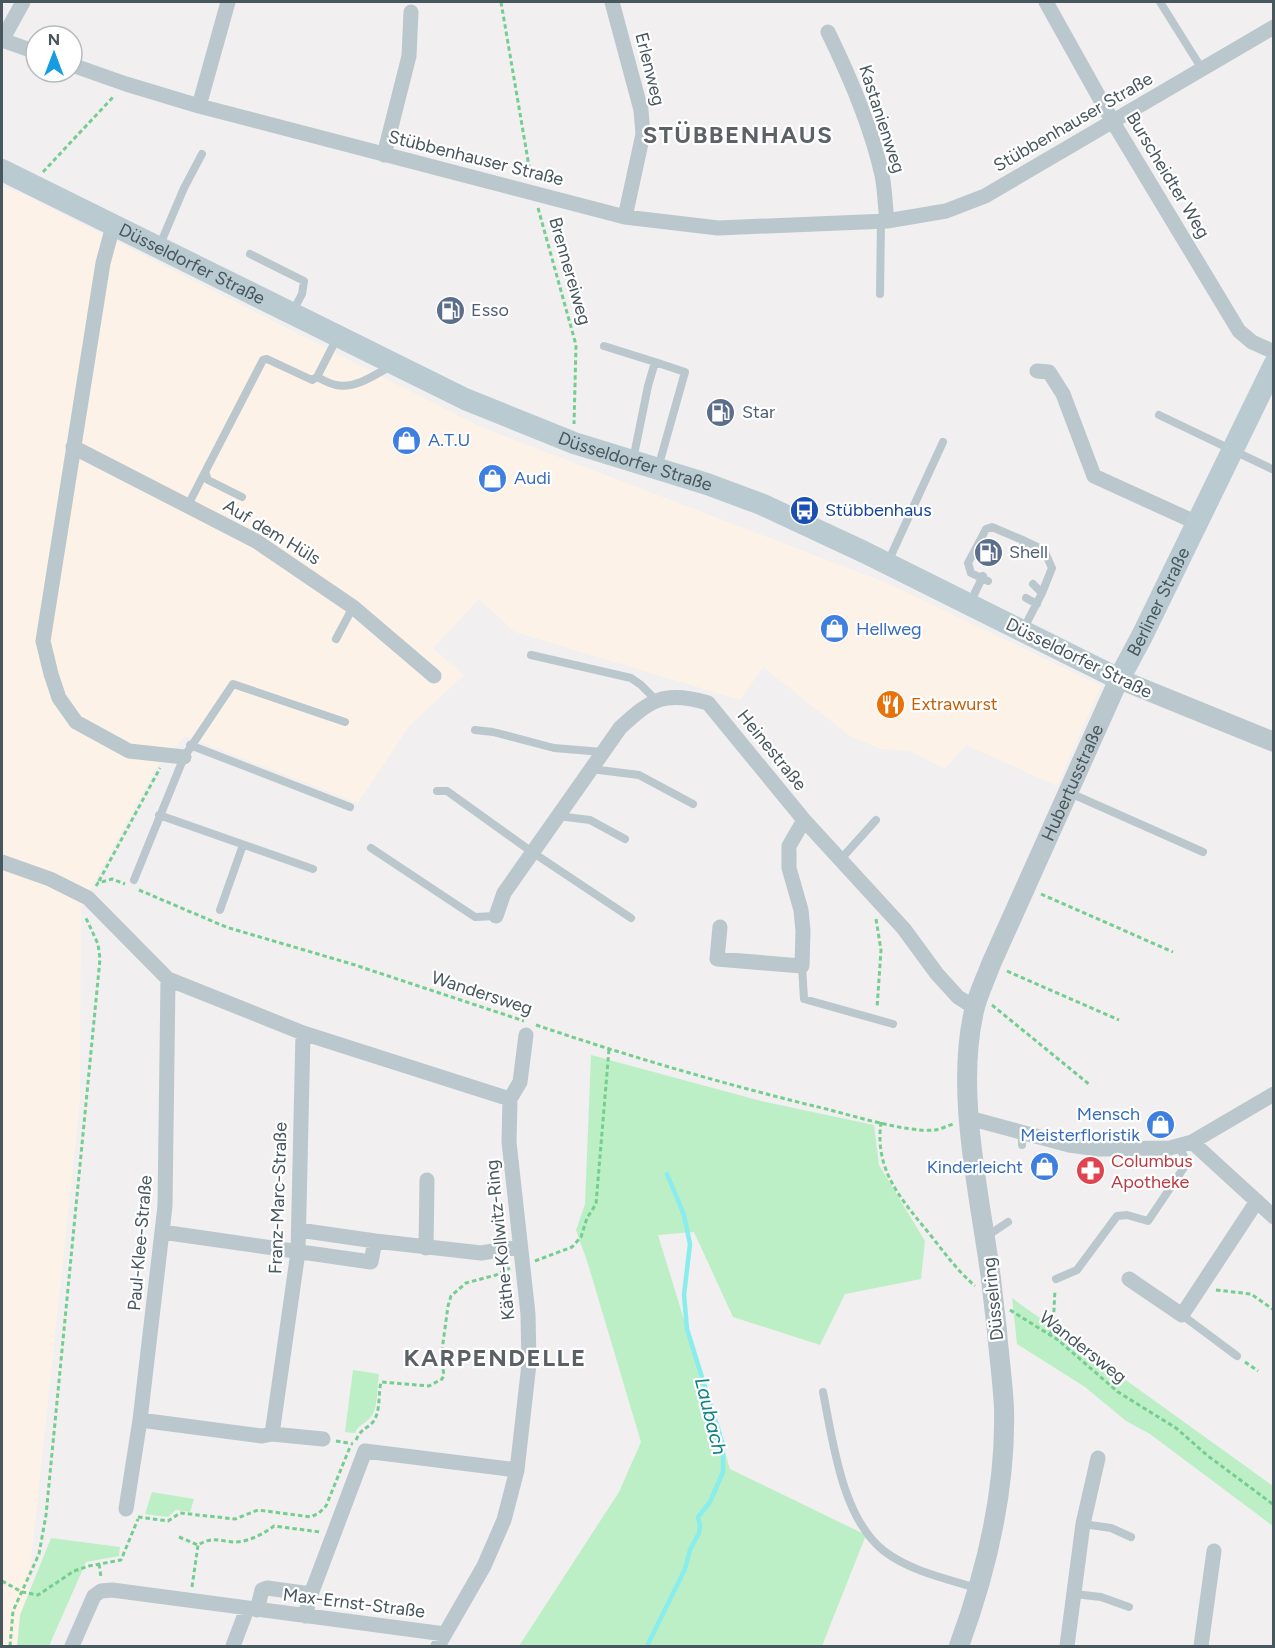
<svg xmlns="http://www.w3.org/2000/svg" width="1275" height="1648" viewBox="0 0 1275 1648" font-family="Figtree,sans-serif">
  <rect width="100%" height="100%" fill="#f1efef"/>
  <path fill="#fcf2e8" d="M 2,186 L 23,194 L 483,428 L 887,583 L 1101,686 L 1057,786 L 966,745 L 945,769 L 910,751 L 880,749 L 850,736 L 763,667 L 740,700 L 515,632 L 479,599 L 433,648 L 464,675 L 410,725 L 358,803 L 185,736 L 156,768 L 81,907 L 80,1101 L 22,1646 L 2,1646 Z"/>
  <path fill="#bdefc6" d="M 591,1055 L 761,1101 L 874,1125 L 879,1165 L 925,1241 L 921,1279 L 845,1294 L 820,1345 L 733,1317 L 694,1232 L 658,1235 L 730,1469 L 866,1535 L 822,1646 L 519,1646 L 619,1492 L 641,1442 L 588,1264 L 576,1230 L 585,1204 Z
    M 1012,1298 L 1273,1486 L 1273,1526 L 1150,1434 L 1126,1421 L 1085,1387 L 1017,1344 Z
    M 353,1370 L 379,1374 C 377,1385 378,1401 374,1412 C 370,1422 358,1424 355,1433 L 345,1432 Z
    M 152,1492 L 194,1499 L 190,1512 L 176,1510 L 168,1517 L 145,1514 Z
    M 51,1538 L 120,1547 L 119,1556 L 86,1562 L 49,1646 L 17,1646 L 20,1615 Z"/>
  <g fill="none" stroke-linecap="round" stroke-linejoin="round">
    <path stroke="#89eded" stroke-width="4.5" d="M 647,1646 L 685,1569 L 690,1550 L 699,1533 L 700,1525 L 698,1517 L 710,1502 L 723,1472 L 723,1445 L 687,1329 L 684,1295 L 690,1244 L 684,1215 L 667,1174"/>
    <path stroke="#74ce8f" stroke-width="3" stroke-dasharray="4.5 3" stroke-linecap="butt" d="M 501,2 L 531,178
      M 43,172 L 114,96
      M 538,208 L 576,345 L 574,424
      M 99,881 L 160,768
      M 96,886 L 98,883 L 112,879 L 125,884
      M 139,890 L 226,927 L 355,965 L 524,1021
      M 1041,894 L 1173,952
      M 876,919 L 881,950 L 877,1008
      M 1007,971 L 1119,1020
      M 992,1005 L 1090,1085
      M 536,1025 C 628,1056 720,1083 814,1106 C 845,1113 905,1133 935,1130 C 941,1129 947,1126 953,1124
      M 881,1122 C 874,1172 903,1201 932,1237 C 946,1255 958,1271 975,1286
      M 535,1261 L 572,1247 L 581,1237 L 587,1218 L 596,1204 L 609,1049
      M 1216,1290 L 1251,1294 L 1274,1310
      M 1010,1310 L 1058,1340 L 1118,1392 L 1176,1428 L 1208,1456 L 1274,1505
      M 1050,1334 L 1053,1328 L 1055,1290
      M 1245,1362 L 1258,1371
      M 356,1440 C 362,1427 366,1430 373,1422 C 381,1411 378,1394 381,1382 L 429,1386 L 442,1379 L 444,1375 L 441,1358 L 448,1306 L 451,1296 L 466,1283 L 496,1275 L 510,1268
      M 336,1441 L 353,1444
      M 138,1517 L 168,1521 L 180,1513 L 235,1519 L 258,1510 L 311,1517 L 319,1513 L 326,1506 L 350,1447
      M 179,1537 L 198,1545 C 213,1536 218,1541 234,1542 C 249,1542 263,1534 274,1526 L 320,1532
      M 99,1564 L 101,1577
      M 2,1581 L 22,1592 L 38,1595 L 74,1571 L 89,1566 L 121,1560 L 138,1519
      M 192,1587 L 198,1545
      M 10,1646 L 13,1611 L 39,1554 L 46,1515 L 100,959 L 98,944 L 85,916"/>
    <path stroke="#bac7cc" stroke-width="8" d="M 1160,2 L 1202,69
      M 159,247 L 184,188 L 202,154
      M 250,254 L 304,281 L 302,294 L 293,311
      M 880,294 L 881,221
      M 604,346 L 655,362
      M 317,377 C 323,380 330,384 336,385 C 355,389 375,375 391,366
      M 1159,415 L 1274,470
      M 633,460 L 648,386 L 655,362 L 685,372 L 658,468
      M 242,497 L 208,480 L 205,472 L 263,360 L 267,359 L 312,380 L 317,377 L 337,338
      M 188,505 L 205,472
      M 1025,541 L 1044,550 L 1052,568 L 1042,593
      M 888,562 L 943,442
      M 988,581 L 971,573 L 968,563 L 986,529 L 992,527 L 1025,541 L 1023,545
      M 1026,598 L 1037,604
      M 970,603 L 983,576
      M 1024,628 L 1042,593 L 1033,584
      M 336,639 L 353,607
      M 531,655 L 631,678 L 641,685 L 657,701
      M 475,730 L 493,732 L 554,748 L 603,752
      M 190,745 L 350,807
      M 591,769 L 639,775 L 693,804
      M 437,791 L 447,791 L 532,852 L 631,918
      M 1070,793 L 1203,852
      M 159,815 L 313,869
      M 558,816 L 590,820 L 625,839
      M 371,848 L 475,917 L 496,916
      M 840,860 L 876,820
      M 134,880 L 184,757 L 233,684 L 345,722
      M 220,910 L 243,845
      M 802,966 L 804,999 L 893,1024
      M 1022,1145 L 1022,1132
      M 987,1236 L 1008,1222
      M 1056,1279 L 1077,1270 L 1117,1216 L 1127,1215 L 1148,1221 L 1187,1163 L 1179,1146
      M 1182,1315 L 1237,1356
      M 823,1392 C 833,1442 842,1518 884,1551 C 910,1571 947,1579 977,1588
      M 1083,1524 L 1111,1528 L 1131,1537
      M 1074,1594 L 1101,1597 L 1129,1607"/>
    <path stroke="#bac7cc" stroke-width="15" d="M 612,2 L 641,110 L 643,134 L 625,217
      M 1046,2 L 1113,122 L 1239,331 L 1252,342 L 1274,352
      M 828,32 C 850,77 871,126 882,175 C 885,189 885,206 887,221
      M 2,40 L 23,2
      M 2,40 L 36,52
      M 72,65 L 126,84 L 199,106 L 625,217 L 718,228 L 887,221 L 946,211 L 985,196 L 1274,27
      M 199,106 L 228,2
      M 384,155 L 409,56 L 411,12
      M 113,226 L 103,263 L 43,641 L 51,674 L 59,698 L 76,722 L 129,751 L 184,757
      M 1037,371 L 1049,372 L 1063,394 L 1094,476 L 1197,523
      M 73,447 L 256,541 L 353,607 L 434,676
      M 2,862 L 50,879 L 88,898 L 168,979 L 303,1033 L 510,1099 L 509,1142 L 528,1314 L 529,1364 L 517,1470 L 504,1520 L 484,1566 L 438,1646
      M 496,916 L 504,893 L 620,728 C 651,699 665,690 708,703 L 804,820 L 904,929 L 937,974 L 958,997 L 975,1008
      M 720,927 L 717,959 L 802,966 L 803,931 L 801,910 L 789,868 L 789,846 L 804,820
      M 510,1099 L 520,1082 L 526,1035
      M 969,1118 L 1069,1145 L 1099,1149 L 1170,1148 L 1192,1142 L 1274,1094
      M 1192,1142 L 1274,1217
      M 299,1230 L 375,1241
      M 162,1232 L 371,1262 L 375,1241 L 481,1253 L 519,1247
      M 426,1248 L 427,1180
      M 1129,1279 L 1182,1315 L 1257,1201
      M 140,1420 L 262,1436 L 272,1434 L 298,1252 L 303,1033
      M 272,1434 L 323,1439
      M 126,1509 L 140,1420 L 165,1206 L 168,979
      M 257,1610 L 262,1590 L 267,1588 L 311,1594
      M 305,1616 L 311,1594 L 365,1451 L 517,1470
      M 72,1646 L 94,1596 L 101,1591 L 112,1590 L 445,1634
      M 233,1646 L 247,1609
      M 1067,1646 L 1083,1524 L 1098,1458
      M 1201,1646 L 1214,1551"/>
    <g stroke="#bac7cc" stroke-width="20">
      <path id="s1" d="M 991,1279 C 980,1195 954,1090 975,1007 C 979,992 986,978 991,964 L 1119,679 L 1274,742"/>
      <path d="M 959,1646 C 987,1570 1006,1491 1004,1409 C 1003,1383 999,1357 997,1331"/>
    </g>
    <path stroke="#bacad1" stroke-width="22" id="s2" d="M 2,170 L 465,399 L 574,443 L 707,484 L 761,504 L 864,552 L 1119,679 L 1142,636 L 1274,365"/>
    <path stroke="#bac7cc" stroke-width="20" d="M 991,1279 L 997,1331"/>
  </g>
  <defs>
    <symbol id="fuel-disc" viewBox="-11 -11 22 22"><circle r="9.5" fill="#5c6f8a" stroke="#fff"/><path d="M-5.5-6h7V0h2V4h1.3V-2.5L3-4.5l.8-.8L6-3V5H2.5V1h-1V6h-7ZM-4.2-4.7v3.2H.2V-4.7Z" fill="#fff"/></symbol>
    <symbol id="shop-disc" viewBox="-11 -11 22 22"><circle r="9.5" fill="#3f7fe0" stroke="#fff"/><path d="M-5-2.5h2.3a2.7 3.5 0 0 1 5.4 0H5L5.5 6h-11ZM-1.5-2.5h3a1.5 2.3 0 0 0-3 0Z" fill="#fff"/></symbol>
    <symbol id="bus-disc" viewBox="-11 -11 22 22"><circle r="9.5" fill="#1a4fb4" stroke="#fff"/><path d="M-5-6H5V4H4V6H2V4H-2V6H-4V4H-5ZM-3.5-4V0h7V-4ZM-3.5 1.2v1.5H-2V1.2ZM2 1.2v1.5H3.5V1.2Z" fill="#fff"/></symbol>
    <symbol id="restaurant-disc" viewBox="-11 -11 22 22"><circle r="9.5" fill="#e8710a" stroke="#fff"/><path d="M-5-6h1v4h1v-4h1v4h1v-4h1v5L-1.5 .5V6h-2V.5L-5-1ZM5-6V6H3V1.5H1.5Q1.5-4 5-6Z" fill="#fff"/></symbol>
    <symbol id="pharmacy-disc" viewBox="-11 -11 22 22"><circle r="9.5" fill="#e0444e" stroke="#fff"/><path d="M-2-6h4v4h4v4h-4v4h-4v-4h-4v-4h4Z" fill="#fff"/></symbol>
  </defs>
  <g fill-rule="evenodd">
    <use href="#fuel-disc" x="434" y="294" width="33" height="33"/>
    <use href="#fuel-disc" x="704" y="396" width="33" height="33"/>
    <use href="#shop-disc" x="390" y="424" width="33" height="33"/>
    <use href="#shop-disc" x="476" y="462" width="33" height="33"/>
    <use href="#bus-disc" x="788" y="494" width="33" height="33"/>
    <use href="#fuel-disc" x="972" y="536" width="33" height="33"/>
    <use href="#shop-disc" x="818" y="612" width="33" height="33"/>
    <use href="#restaurant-disc" x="874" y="688" width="33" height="33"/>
    <use href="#shop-disc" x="1144" y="1108" width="33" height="33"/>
    <use href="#shop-disc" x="1028" y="1150" width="33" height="33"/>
    <use href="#pharmacy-disc" x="1074" y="1154" width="33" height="33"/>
  </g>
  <g text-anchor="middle" stroke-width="4.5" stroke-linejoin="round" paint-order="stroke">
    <g font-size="18" fill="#47575d" stroke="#fff">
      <text transform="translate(650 69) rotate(76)" y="6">Erlenweg</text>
      <text transform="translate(882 119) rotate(72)" y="6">Kastanienweg</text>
      <text transform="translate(1073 122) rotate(-30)" y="6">Stübbenhauser Straße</text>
      <text transform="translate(476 158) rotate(14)" y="6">Stübbenhauser Straße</text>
      <text transform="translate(1168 175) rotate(59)" y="6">Burscheidter Weg</text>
      <text dy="6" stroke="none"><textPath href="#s2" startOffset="212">Düsseldorfer Straße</textPath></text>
      <text transform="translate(570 271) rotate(74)" y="6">Brennereiweg</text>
      <text dy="6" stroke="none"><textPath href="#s2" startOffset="698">Düsseldorfer Straße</textPath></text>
      <text transform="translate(272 532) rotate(31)" y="6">Auf dem Hüls</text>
      <text dy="6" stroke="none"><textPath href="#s2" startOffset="1316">Berliner Straße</textPath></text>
      <text transform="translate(1079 658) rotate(26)" y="6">Düsseldorfer Straße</text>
      <text transform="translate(772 750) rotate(51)" y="6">Heinestraße</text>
      <text dy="6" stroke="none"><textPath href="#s1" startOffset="519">Hubertusstraße</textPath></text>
      <text transform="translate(482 993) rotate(18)" y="6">Wandersweg</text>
      <text transform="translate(278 1198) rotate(-88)" y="6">Franz-Marc-Straße</text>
      <text transform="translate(500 1240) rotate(-96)" y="6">Käthe-Kollwitz-Ring</text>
      <text transform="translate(140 1243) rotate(-85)" y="6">Paul-Klee-Straße</text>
      <text transform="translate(993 1299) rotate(-96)" y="6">Düsselring</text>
      <text transform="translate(1083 1347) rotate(38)" y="6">Wandersweg</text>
      <text transform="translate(354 1603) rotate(7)" y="6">Max-Ernst-Straße</text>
    </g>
    <g font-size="18" fill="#4e5e75" stroke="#fff" text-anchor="start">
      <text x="471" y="316">Esso</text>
      <text x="742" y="418">Star</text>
      <text x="1009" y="558">Shell</text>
    </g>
    <g font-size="18" fill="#366cbe" stroke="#fff" text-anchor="start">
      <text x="428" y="446">A.T.U</text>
      <text x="514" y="484">Audi</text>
      <text x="856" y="635">Hellweg</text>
      <text x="1140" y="1120" text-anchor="end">Mensch<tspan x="1140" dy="21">Meisterfloristik</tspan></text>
      <text x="1023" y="1173" text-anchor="end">Kinderleicht</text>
    </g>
    <g font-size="18" fill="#164399" stroke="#fff" text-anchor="start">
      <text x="825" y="516">Stübbenhaus</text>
    </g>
    <g font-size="18" fill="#c56008" stroke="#fff" text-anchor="start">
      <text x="911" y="710">Extrawurst</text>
    </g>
    <g font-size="18" fill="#be3a42" stroke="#fff" text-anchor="start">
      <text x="1111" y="1167">Columbus<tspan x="1111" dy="21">Apotheke</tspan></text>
    </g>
    <g font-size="20" font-style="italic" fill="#0c8485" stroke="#fff">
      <text transform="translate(711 1416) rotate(76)" y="7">Laubach</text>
    </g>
    <g font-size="24" font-weight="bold" letter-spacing="1.5" fill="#5b6164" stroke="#fff">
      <text x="738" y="143">STÜBBENHAUS</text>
      <text x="495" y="1366">KARPENDELLE</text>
    </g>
  </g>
  <rect width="1275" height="1648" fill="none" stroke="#47575d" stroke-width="6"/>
  <g transform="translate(54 54)"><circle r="28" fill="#ffffff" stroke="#b5bcbe" stroke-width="1.5"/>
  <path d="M0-4.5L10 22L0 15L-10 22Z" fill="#179be3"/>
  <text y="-9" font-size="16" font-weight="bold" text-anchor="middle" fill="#47575d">N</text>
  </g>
</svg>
